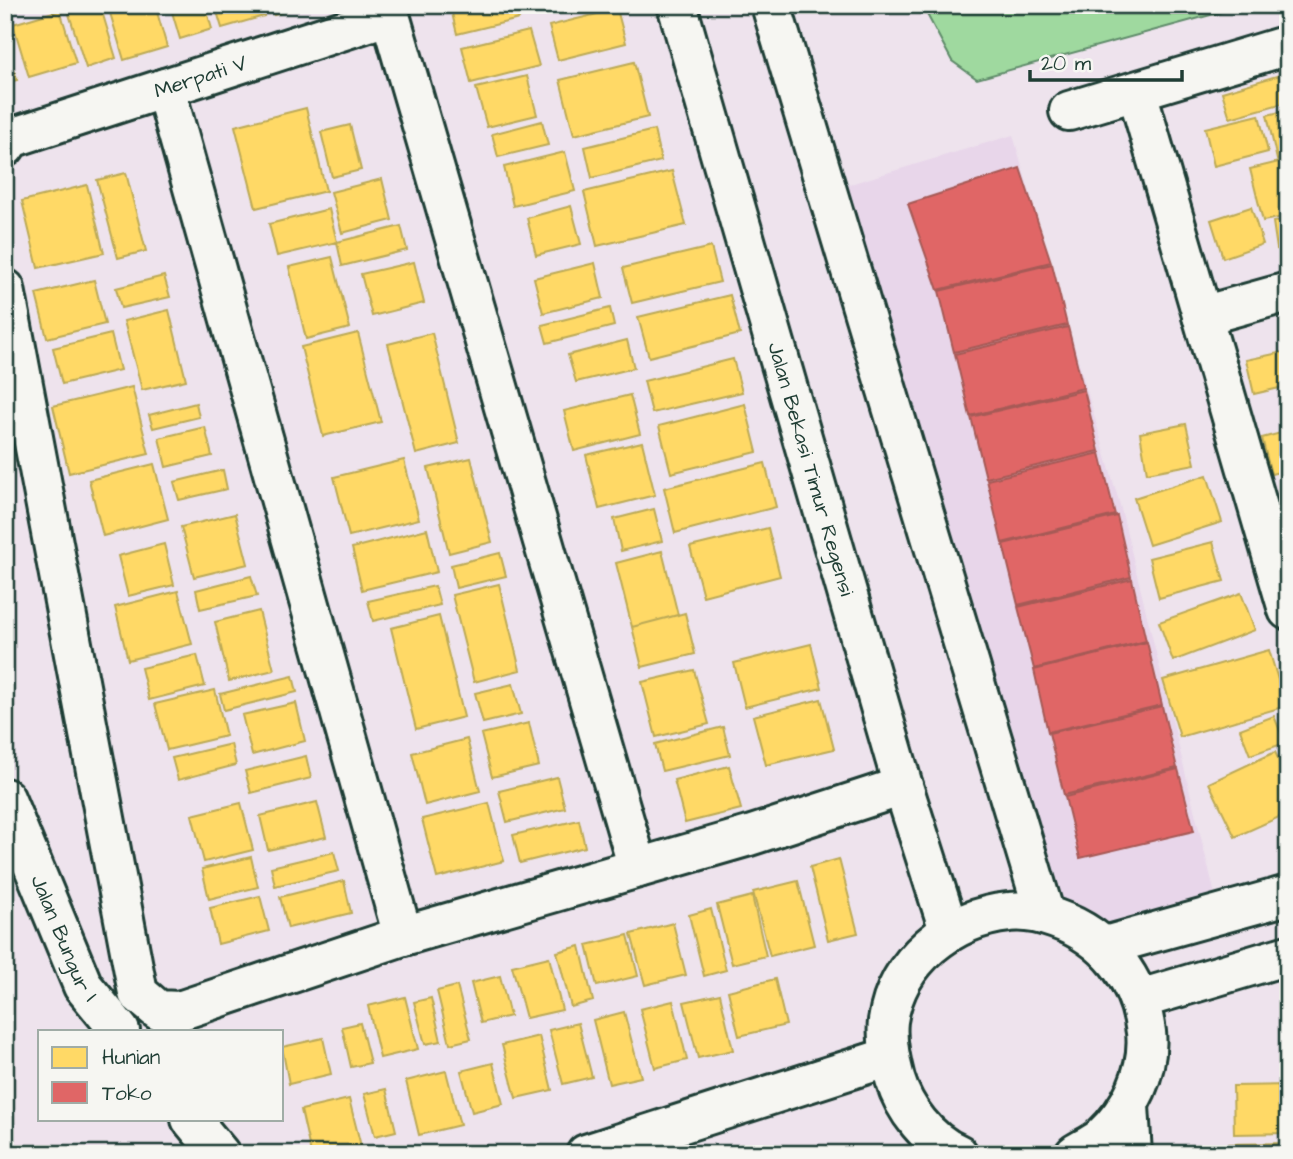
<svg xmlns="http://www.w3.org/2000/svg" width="1293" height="1159" viewBox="0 0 1293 1159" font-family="'Architects Daughter',sans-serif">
  <rect width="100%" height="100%" fill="#eee3ed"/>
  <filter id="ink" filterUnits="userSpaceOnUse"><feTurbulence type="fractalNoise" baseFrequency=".0143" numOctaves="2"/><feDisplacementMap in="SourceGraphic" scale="14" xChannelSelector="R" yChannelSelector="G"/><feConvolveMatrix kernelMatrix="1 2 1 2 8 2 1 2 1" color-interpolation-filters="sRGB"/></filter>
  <g filter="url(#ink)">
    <path fill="#e8d6ea" d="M 1013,135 L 1120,505 L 1217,903 L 1116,931 L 1055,897 L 837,188 Z"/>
    <path fill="#9fd99f" stroke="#5f8b6a" stroke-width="2" d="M 922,5 L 1247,5 L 977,79 L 952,61 Z"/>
    <path fill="#ffd966" stroke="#bcaa57" stroke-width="2" d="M 100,5 L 116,58 L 86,68 L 69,14 Z
      M 155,5 L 167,47 L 124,60 L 108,6 Z
      M 170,5 L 205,5 L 212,29 L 180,39 Z
      M 215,5 L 261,5 L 264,16 L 222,28 Z
      M 271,5 L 305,5 L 274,15 Z
      M 450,5 L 515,5 L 519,19 L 457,34 Z
      M 617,9 L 626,43 L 558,60 L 549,26 Z
      M 60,10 L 76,63 L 29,77 L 13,24 Z
      M 529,31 L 539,66 L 471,83 L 462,47 Z
      M 5,40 L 17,80 L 5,83 Z
      M 634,62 L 648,117 L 574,135 L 560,80 Z
      M 1280,75 L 1287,102 L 1230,118 L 1222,92 Z
      M 527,76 L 537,115 L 487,127 L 476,88 Z
      M 306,108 L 326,191 L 256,208 L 235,126 Z
      M 1288,110 L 1288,158 L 1277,160 L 1267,115 Z
      M 1259,115 L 1268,152 L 1214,166 L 1205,128 Z
      M 542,121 L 548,145 L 498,157 L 492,134 Z
      M 350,125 L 361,170 L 332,177 L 321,132 Z
      M 654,130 L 661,161 L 592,178 L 585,147 Z
      M 565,152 L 575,191 L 513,206 L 504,167 Z
      M 1283,161 L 1288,181 L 1288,216 L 1263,221 L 1250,169 Z
      M 672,171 L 686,225 L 597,246 L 584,192 Z
      M 126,173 L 146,251 L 118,258 L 97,180 Z
      M 382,179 L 392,220 L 342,233 L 331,192 Z
      M 87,185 L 104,253 L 38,268 L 22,201 Z
      M 571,206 L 581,244 L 536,255 L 527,218 Z
      M 1251,207 L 1263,244 L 1223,258 L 1211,220 Z
      M 329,209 L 337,242 L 277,256 L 269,224 Z
      M 1288,220 L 1288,247 L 1277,249 L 1273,222 Z
      M 401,226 L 407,250 L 342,266 L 337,242 Z
      M 711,247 L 720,282 L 632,303 L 623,268 Z
      M 332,257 L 350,328 L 306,339 L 289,267 Z
      M 414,262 L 424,303 L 372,316 L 361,274 Z
      M 595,263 L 603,298 L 543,313 L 534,278 Z
      M 164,276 L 170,297 L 121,308 L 116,288 Z
      M 94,280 L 105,324 L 47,338 L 36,294 Z
      M 730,295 L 740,334 L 649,357 L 638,317 Z
      M 610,308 L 614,326 L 547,343 L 542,325 Z
      M 169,310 L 186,380 L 142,390 L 124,321 Z
      M 358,333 L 381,422 L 323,436 L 301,347 Z
      M 432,333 L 459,443 L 416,454 L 388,344 Z
      M 111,334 L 120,370 L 62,384 L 53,348 Z
      M 627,340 L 634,368 L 576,382 L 568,355 Z
      M 1288,351 L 1288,386 L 1254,394 L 1246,360 Z
      M 733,359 L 742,392 L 652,413 L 644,381 Z
      M 132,387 L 149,454 L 69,473 L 53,406 Z
      M 630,395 L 640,434 L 574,451 L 564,411 Z
      M 196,403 L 199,417 L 153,428 L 149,415 Z
      M 745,404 L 757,452 L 671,473 L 659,426 Z
      M 1186,424 L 1195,464 L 1147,473 L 1140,433 Z
      M 205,427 L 212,456 L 166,467 L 159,438 Z
      M 1288,431 L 1288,470 L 1271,474 L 1262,438 Z
      M 642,442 L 655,495 L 599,509 L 586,455 Z
      M 471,458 L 492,542 L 449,553 L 428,468 Z
      M 404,460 L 419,519 L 349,536 L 334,477 Z
      M 765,463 L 776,507 L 675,533 L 664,488 Z
      M 154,464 L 168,519 L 103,536 L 89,480 Z
      M 223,470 L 227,489 L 179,500 L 174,482 Z
      M 1207,475 L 1222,522 L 1149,545 L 1134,498 Z
      M 1288,498 L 1288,534 L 1282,535 L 1274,502 Z
      M 654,509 L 662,541 L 621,551 L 614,519 Z
      M 235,514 L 248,564 L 194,577 L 181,527 Z
      M 768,528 L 780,576 L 703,596 L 690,547 Z
      M 427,529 L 437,572 L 362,590 L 352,548 Z
      M 1213,542 L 1224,581 L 1159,598 L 1149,558 Z
      M 164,544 L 174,585 L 128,596 L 118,556 Z
      M 662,551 L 678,615 L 632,627 L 616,563 Z
      M 500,553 L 506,576 L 456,588 L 451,565 Z
      M 251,576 L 257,596 L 200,609 L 196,590 Z
      M 499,584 L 520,670 L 474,682 L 452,595 Z
      M 435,586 L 440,605 L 373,621 L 368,601 Z
      M 178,591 L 192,644 L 128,660 L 115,607 Z
      M 1241,593 L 1255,630 L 1173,661 L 1159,622 Z
      M 259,611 L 274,670 L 229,681 L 215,622 Z
      M 685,613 L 695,654 L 642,667 L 632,627 Z
      M 439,616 L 464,717 L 416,729 L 391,628 Z
      M 811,644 L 822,688 L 745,707 L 734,663 Z
      M 1269,650 L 1286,706 L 1180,737 L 1163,680 Z
      M 197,655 L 205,686 L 149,700 L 141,668 Z
      M 694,670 L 709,724 L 656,737 L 642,682 Z
      M 293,676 L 297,692 L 224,710 L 220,694 Z
      M 513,684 L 521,714 L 483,723 L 475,693 Z
      M 215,690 L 226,736 L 167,750 L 155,704 Z
      M 821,699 L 834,749 L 766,765 L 753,716 Z
      M 296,703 L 305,741 L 252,755 L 242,715 Z
      M 1274,716 L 1285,743 L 1250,755 L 1240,729 Z
      M 529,723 L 539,766 L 492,777 L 481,734 Z
      M 723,727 L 730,755 L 662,771 L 655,744 Z
      M 467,739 L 480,791 L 425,805 L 412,753 Z
      M 231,744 L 236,765 L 178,780 L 172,758 Z
      M 1275,752 L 1288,779 L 1288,813 L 1235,837 L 1209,783 Z
      M 306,756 L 311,778 L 251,793 L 245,771 Z
      M 729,766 L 741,809 L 685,823 L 674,780 Z
      M 557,777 L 565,808 L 507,822 L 499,791 Z
      M 317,802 L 326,837 L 268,850 L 260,816 Z
      M 241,803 L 253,850 L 204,862 L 192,815 Z
      M 489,803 L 504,861 L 437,878 L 422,819 Z
      M 579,820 L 585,847 L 520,863 L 513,835 Z
      M 334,852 L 339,871 L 275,886 L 271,867 Z
      M 251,857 L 258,887 L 209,899 L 202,869 Z
      M 839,859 L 858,933 L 828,940 L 810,867 Z
      M 344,881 L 351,913 L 288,928 L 280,897 Z
      M 798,881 L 814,945 L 770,956 L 753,892 Z
      M 260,896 L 269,931 L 218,944 L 210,908 Z
      M 752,896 L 766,956 L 732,964 L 717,905 Z
      M 711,909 L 726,970 L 704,976 L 689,915 Z
      M 673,923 L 686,975 L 645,985 L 631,934 Z
      M 628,935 L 638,976 L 597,986 L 587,945 Z
      M 580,946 L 593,1001 L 571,1007 L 557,952 Z
      M 549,957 L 562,1010 L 526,1018 L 512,966 Z
      M 500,976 L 510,1016 L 481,1023 L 471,983 Z
      M 775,979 L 786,1025 L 739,1036 L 728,991 Z
      M 457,986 L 471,1039 L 450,1044 L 437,991 Z
      M 720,994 L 733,1050 L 698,1058 L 684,1002 Z
      M 405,997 L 418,1049 L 380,1058 L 368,1006 Z
      M 431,998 L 441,1041 L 425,1044 L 414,1002 Z
      M 673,1001 L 687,1060 L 655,1068 L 640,1009 Z
      M 624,1012 L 641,1077 L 609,1084 L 593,1020 Z
      M 360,1023 L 370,1063 L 351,1067 L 342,1027 Z
      M 578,1023 L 592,1077 L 563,1084 L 549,1030 Z
      M 539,1036 L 552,1090 L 516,1098 L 502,1045 Z
      M 323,1038 L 331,1074 L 289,1084 L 282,1047 Z
      M 493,1063 L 503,1104 L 472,1112 L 461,1071 Z
      M 446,1071 L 460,1125 L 419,1135 L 406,1081 Z
      M 1288,1085 L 1288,1133 L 1234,1134 L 1233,1086 Z
      M 386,1089 L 396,1131 L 375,1136 L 364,1094 Z
      M 349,1099 L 363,1154 L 311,1154 L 301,1110 Z
      M 1288,1143 L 1288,1154 L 1229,1154 L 1228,1144 Z"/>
    <path fill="#e06666" stroke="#a65a57" stroke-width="2" d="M 1020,168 L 1051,262 L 938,290 L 908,204 Z
      M 1052,264 L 1067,325 L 954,352 L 939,291 Z
      M 1068,327 L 1083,388 L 970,416 L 955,354 Z
      M 1084,390 L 1099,451 L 986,478 L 971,417 Z
      M 1100,453 L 1115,515 L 1002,543 L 987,480 Z
      M 1117,516 L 1131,577 L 1018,605 L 1003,544 Z
      M 1132,579 L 1146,641 L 1034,669 L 1018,607 Z
      M 1147,642 L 1162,705 L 1048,732 L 1034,670 Z
      M 1162,706 L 1177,768 L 1064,795 L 1049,733 Z
      M 1178,769 L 1194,831 L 1080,858 L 1065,797 Z"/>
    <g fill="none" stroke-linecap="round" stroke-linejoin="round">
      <defs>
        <g id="minor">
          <path d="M 387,5 L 638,868"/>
          <path id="s1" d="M 677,5 L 903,786 L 949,930"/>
          <path d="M 771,5 L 1045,915"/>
          <path d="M 165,88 L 403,936"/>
          <path d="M 1137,92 L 1288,610"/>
          <path d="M 1069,111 L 1288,45"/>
          <path id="s2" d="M 5,147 L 11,138 L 390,15"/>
          <path d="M 5,289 L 138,993 L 158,1010 L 179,1011 L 403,936 L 749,836 L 903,786"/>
          <path d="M 1202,316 L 1288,292"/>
          <path id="s3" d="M 5,798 L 83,986 L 120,1031"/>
          <path d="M 1105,946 L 1288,895"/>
          <path d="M 1140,999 L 1288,955"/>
          <path d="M 1129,1106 L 1132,1154"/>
          <path d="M 191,1119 L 220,1154"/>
          <path d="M 586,1154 L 889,1057"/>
          <path d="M 958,1154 C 928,1141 904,1109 895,1079 C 890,1060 886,1040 888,1021 C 897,960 951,918 1009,912 C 1024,910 1042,914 1056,919 C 1107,937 1139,978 1146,1032 C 1150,1071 1130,1111 1102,1137 C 1095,1144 1084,1148 1075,1154"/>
        </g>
      </defs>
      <use href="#minor" stroke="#1f3d34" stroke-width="44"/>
      <use href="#minor" stroke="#f6f6f2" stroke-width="38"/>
    </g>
  </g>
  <g text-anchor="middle" stroke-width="7" stroke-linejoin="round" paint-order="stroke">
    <g font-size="21" fill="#1f3d34" stroke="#f6f6f2">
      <text dy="7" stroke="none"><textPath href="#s2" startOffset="210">Merpati V</textPath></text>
      <text dy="7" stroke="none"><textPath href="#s1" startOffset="483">Jalan Bekasi Timur Regensi</textPath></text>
      <text dy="7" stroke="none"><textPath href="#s3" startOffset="152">Jalan Bungur I</textPath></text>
    </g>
  </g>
  <rect width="1293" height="1159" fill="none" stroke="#f6f6f2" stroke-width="28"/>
  <rect x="14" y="14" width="1265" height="1131" fill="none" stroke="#1f3d34" stroke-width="2.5" filter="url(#ink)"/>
  <rect x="38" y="1030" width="245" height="91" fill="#f6f6f2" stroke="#a0aca6" stroke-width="2"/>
  <rect x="52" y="1047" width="35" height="21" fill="#ffd966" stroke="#a0aca6" stroke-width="2"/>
  <text x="102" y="1064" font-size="21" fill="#1f3d34">Hunian</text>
  <rect x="52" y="1082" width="35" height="21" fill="#e06666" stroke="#a0aca6" stroke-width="2"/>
  <text x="102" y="1100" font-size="21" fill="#1f3d34">Toko</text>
  <path d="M1030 70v10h152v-10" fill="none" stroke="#1f3d34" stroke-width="3.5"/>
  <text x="1041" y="70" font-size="21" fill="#1f3d34" stroke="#f6f6f2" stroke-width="5" paint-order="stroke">20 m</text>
</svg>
